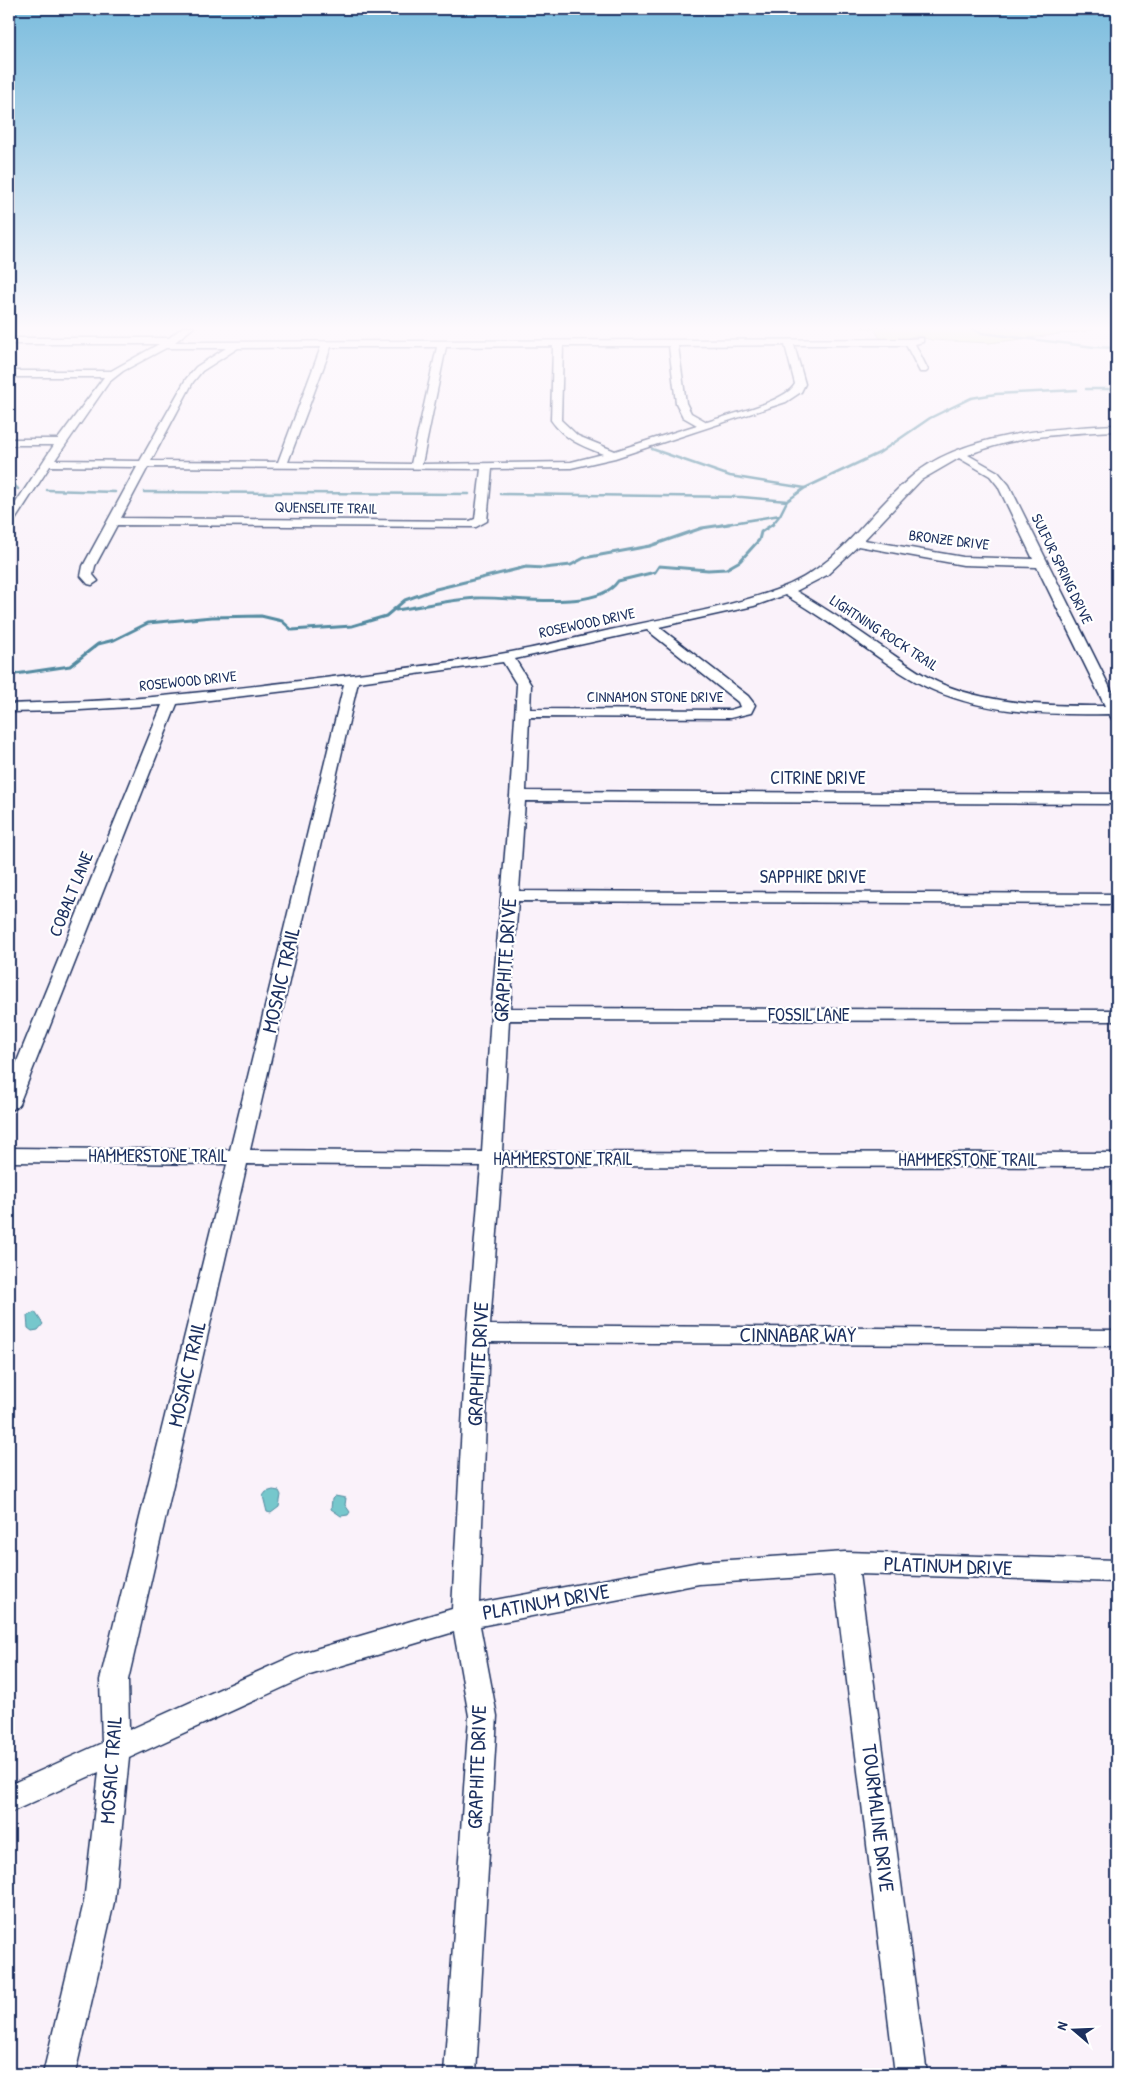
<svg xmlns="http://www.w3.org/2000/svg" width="1126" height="2083" viewBox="0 0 1126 2083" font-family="'Patrick Hand',sans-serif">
  <rect width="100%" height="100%" fill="#faf2fa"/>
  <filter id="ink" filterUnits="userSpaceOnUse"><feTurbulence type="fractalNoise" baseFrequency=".02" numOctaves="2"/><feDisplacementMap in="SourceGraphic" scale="10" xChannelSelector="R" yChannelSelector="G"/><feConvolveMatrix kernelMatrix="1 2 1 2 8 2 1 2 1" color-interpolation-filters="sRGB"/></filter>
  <g filter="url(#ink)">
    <path fill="#cfe89e" stroke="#758c7e" d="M 860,327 L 1088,327 L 1093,330 L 989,343 L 932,340 L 917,336 L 909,337 L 905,340 L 881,341 L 875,329 Z"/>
    <path fill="#76c7cc" stroke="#528aa0" d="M 35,1312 L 43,1324 L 38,1330 L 32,1331 L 28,1328 L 27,1316 Z
      M 273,1490 L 279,1491 L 281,1495 L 279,1507 L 271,1513 L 267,1512 L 263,1496 L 266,1492 Z
      M 335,1496 L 346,1498 L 345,1505 L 350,1512 L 348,1515 L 341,1516 L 331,1509 L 332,1499 Z"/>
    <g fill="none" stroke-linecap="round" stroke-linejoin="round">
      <path stroke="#528aa0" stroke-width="2.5" d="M 967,327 L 982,333 L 1094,347 L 1117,348
        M 1086,389 L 1117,389
        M 652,449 L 730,476 L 805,488
        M 9,480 L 18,489
        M 47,490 L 115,492
        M 144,492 L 469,494
        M 500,494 L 742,497 L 787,501
        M 721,525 L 780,515 L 787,501 L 805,488 L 879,453 L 930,418 L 971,398 L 996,394 L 1077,390
        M 772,525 L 780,515"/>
      <path stroke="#528aa0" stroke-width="3" d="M 396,610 C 423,606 450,600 476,598 C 511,596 597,613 618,581 L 655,572 L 659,566 L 708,570 L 726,569 L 740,561 L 759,540 L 761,532 L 773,524
        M 9,675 L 70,666 L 98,644 L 114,640 L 148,623 L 212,617 L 261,616 L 282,621 L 292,630 L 352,626 L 386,616 L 405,600 L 436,589 L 526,567 L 544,568 L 571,565 L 584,558 L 650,546 L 702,528 L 729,524"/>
      <defs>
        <path id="minor" d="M 183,327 L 194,327 L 175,342 L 909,339 L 923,338 L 923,342 L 915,344 L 928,370 L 926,372 L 920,372 L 906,345 L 794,345 L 805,384 L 801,392 L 786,402 L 615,458 L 571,468 L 492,469 L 487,521 L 476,527 L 117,525 L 95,566 L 93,575 L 98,581 L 92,585 L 88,584 L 81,576 L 83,566 L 137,467 L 50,466 L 13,523 L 9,525 L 9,513 L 54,445 L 9,445 L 9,439 L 58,439 L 104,377 L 9,377 L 9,371 L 111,371 L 159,344 L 9,344 L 9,338 L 169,338 ZM 785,345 L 795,384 C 786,402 727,415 707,422 L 691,413 L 686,403 L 678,346 ZM 553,346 L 551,420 C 564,439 582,446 603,454 L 571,462 L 422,464 L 446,347 ZM 563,346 L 669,346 L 676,403 L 683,417 L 697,425 L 615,451 L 578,436 L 561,420 ZM 321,347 L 278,462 L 151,461 L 193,382 L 202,371 L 238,348 ZM 331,347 L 437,347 L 411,464 L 288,462 ZM 166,348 L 226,348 L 196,367 L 186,379 L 140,461 L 55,460 L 109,382 L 123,371 ZM 148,467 L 481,469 L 475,519 L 470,521 L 121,518 Z
          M 1117,425 L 1117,431 C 1068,433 1014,436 968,455 L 998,472 L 1009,485 L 1117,702 L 1117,720 L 1112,719 L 1109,714 C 1050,715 988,714 933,690 C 910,680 891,666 871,652 C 843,632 815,613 785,595 L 754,606 L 659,627 L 748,696 L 755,705 L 751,713 L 730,718 L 529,717 L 526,791 L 1117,794 L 1117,804 L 525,801 L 519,891 L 1117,894 L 1117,904 L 518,901 L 510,1008 L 1117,1010 L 1117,1021 L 509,1020 L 502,1152 L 1117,1153 L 1117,1167 L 502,1166 L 490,1325 L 1117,1330 L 1117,1346 L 489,1342 L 479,1603 L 699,1562 L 845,1552 L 1117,1560 L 1117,1582 L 859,1574 L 927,2074 L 895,2074 L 834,1575 L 699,1584 L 480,1626 L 497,1716 L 476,2074 L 444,2074 L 469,1716 L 454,1632 L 310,1675 L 129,1758 L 114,1902 L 75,2074 L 43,2074 L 84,1902 L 99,1772 L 9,1813 L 9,1785 L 102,1743 L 100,1680 L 227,1164 L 9,1162 L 9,1148 L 230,1150 L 344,684 L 177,704 L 19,1104 L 16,1108 L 9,1110 L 9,1081 L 162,705 L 64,711 L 9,712 L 9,704 C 64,702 119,701 173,695 C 218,691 263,685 308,680 C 374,672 441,665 506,653 C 541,647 575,638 610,630 C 665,618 723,609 776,590 C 840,567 861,520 910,478 C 961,433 1052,428 1117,425 ZM 959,458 L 990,476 L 998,486 L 1033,559 L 963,557 L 864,540 L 921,480 ZM 858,546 L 963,565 L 1037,567 L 1105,706 C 1050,706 995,705 944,685 C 920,675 900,659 879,645 C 852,626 825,608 796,591 L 827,575 ZM 647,630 L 738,702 L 740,707 L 730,710 L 530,709 L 531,685 L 515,659 ZM 503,662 L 517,685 L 510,796 L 491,1014 L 482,1152 L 250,1150 L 358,682 ZM 247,1164 L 481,1166 L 467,1333 L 452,1609 L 295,1655 L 129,1730 L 128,1680 Z"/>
      </defs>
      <use href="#minor" stroke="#1b2f5e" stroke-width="3"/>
      <use href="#minor" fill="#fff" fill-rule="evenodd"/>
    </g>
  </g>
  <linearGradient id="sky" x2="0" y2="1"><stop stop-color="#7abcdd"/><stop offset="0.53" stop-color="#fdf9fd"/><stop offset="1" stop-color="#fdf9fd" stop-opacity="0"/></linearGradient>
  <rect width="1126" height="619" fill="url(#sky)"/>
  <g text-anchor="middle" stroke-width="4.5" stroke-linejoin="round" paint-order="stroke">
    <g font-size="15" fill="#1b2f5e" stroke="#fff">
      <text transform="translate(326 508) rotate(1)" y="5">QUENSELITE TRAIL</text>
      <text transform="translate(949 540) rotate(7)" y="5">BRONZE DRIVE</text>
      <text transform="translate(1062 569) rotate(64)" y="5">SULFUR SPRING DRIVE</text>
      <text transform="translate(587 623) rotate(-12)" y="5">ROSEWOOD DRIVE</text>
      <text transform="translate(884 633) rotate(33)" y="5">LIGHTNING ROCK TRAIL</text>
      <text transform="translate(188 681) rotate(-6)" y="5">ROSEWOOD DRIVE</text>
      <text x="655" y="702">CINNAMON STONE DRIVE</text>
    </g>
    <g font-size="18" fill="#1b2f5e" stroke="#fff">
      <text x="818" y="784">CITRINE DRIVE</text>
      <text x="813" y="883">SAPPHIRE DRIVE</text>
      <text transform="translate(71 894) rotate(-68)" y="6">COBALT LANE</text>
      <text x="809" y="1021">FOSSIL LANE</text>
      <text x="158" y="1162">HAMMERSTONE TRAIL</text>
      <text x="563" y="1165">HAMMERSTONE TRAIL</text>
      <text x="968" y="1166">HAMMERSTONE TRAIL</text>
    </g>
    <g font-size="21" fill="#1b2f5e" stroke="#fff">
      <text transform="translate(505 960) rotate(-86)" y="7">GRAPHITE DRIVE</text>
      <text transform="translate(281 980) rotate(-77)" y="7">MOSAIC TRAIL</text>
      <text x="798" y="1342">CINNABAR WAY</text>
      <text transform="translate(478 1364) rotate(-87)" y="7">GRAPHITE DRIVE</text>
      <text transform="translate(187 1374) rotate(-77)" y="7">MOSAIC TRAIL</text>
      <text transform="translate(948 1566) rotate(2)" y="7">PLATINUM DRIVE</text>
      <text transform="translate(546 1602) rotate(-10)" y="7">PLATINUM DRIVE</text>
      <text transform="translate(477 1767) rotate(-88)" y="7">GRAPHITE DRIVE</text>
      <text transform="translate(111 1770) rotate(-86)" y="7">MOSAIC TRAIL</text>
      <text transform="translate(878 1818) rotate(83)" y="7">TOURMALINE DRIVE</text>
    </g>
  </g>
  <rect width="1126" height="2083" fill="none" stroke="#fff" stroke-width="30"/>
  <rect x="15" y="15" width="1096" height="2053" fill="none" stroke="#1b2f5e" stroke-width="2" filter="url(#ink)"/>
  <g transform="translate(1074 2030) rotate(289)" stroke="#ffffff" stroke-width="4" paint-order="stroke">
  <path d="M0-4L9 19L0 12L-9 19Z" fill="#1b2f5e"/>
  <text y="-8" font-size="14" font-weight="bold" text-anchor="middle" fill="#1b2f5e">N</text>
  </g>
</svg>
